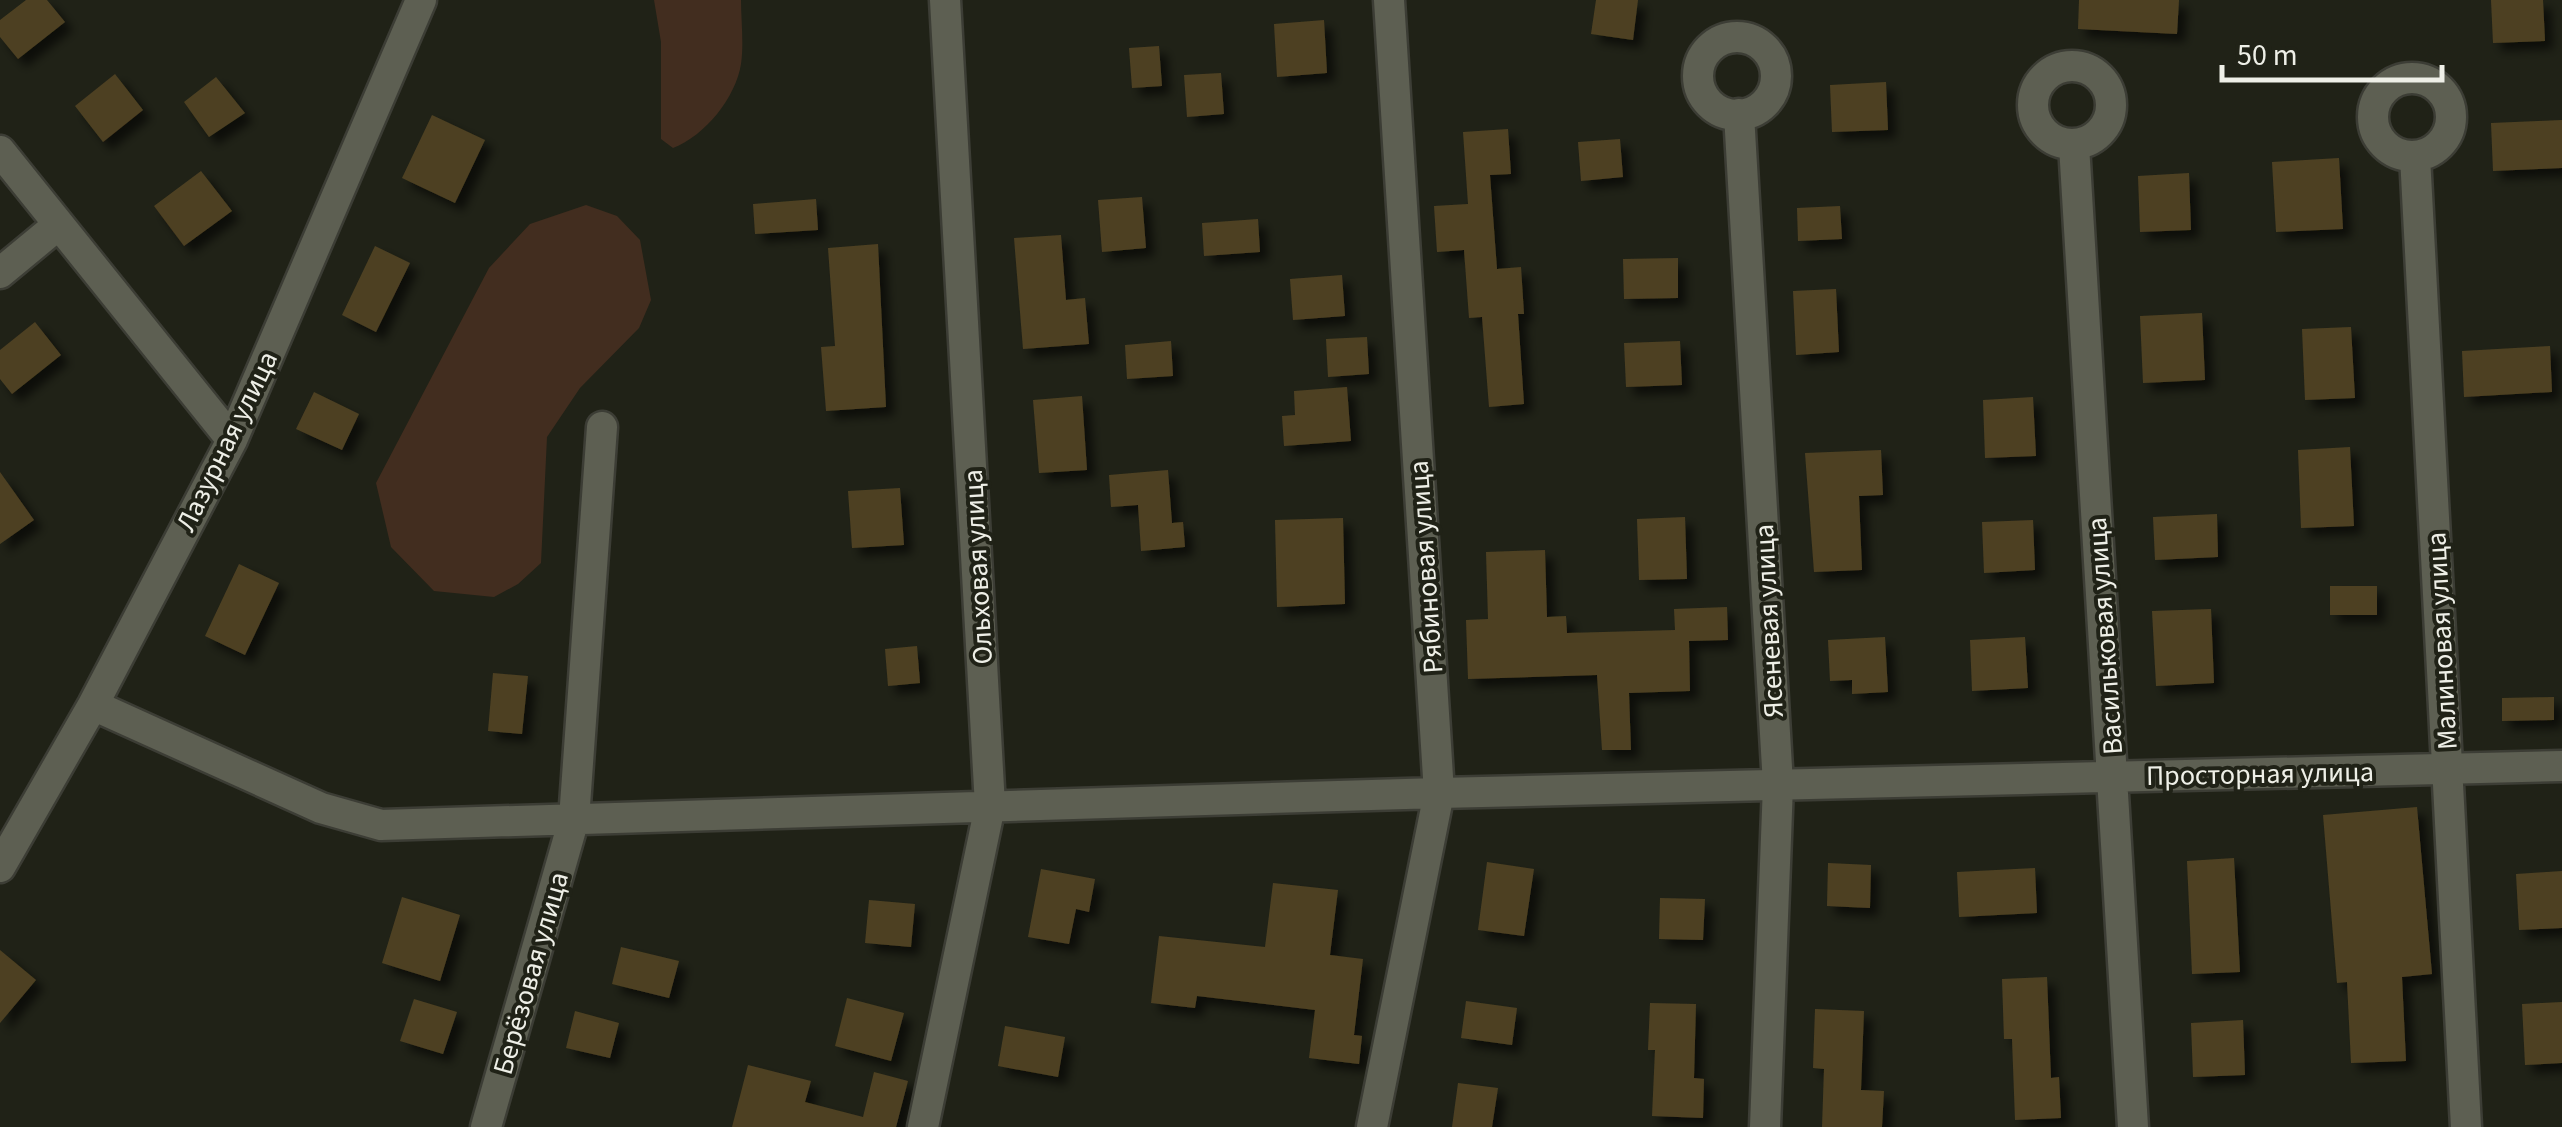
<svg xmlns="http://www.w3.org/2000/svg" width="2562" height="1127" viewBox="0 0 2562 1127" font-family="'Source Sans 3',sans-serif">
  <defs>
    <filter id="shadow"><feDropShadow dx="8" dy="8" stdDeviation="5" flood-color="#0009"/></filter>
  </defs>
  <rect width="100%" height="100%" fill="#202217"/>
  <path fill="#422d1f" d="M 654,0 L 741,0 C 741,20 744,44 741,64 C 736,97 705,136 673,148 L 661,139 L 661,42 Z
    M 586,205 L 617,216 L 640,240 L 651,300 L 639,328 L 580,388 L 547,437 L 541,563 L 518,584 L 494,597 L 434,591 L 391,547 L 376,483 L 489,268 L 530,224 Z"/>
  <path fill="#4d4022" filter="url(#shadow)" d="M 26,0 L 47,0 L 65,22 L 18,59 L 0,37 L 0,20 Z
    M 1596,0 L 1638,0 L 1633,40 L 1591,34 Z
    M 2079,0 L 2179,0 L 2177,34 L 2078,29 Z
    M 2491,0 L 2543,0 L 2545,41 L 2493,43 Z
    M 1324,20 L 1327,73 L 1277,77 L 1274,24 Z
    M 1159,46 L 1162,86 L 1132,88 L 1129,48 Z
    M 1221,73 L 1224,114 L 1187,117 L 1184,75 Z
    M 115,74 L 143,110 L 103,142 L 75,106 Z
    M 216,77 L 245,113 L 209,137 L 184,102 Z
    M 1886,82 L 1888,130 L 1832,132 L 1830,85 Z
    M 432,115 L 485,140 L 455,203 L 402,178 Z
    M 2562,120 L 2562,168 L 2493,171 L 2491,123 Z
    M 1508,129 L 1511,174 L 1490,175 L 1497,269 L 1521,267 L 1524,314 L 1518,314 L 1524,404 L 1489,407 L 1482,317 L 1469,318 L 1464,250 L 1437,252 L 1434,206 L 1468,204 L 1463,132 Z
    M 1620,139 L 1623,177 L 1581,181 L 1578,142 Z
    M 2339,158 L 2343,229 L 2276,232 L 2272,162 Z
    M 201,171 L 232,211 L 184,246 L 154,206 Z
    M 2189,173 L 2191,230 L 2140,232 L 2138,176 Z
    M 1142,197 L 1146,248 L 1102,252 L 1098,200 Z
    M 816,199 L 818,230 L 755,234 L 753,204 Z
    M 1840,206 L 1842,239 L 1798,241 L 1797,208 Z
    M 1258,219 L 1260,252 L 1204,256 L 1202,223 Z
    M 1061,235 L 1066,300 L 1085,298 L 1089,344 L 1023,349 L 1014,238 Z
    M 878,244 L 886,407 L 826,411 L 821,347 L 835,346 L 828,248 Z
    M 375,246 L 410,263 L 376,332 L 342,315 Z
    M 1678,258 L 1678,298 L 1624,299 L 1623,259 Z
    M 1342,275 L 1345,316 L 1293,320 L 1290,279 Z
    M 1836,289 L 1839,352 L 1796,355 L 1793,291 Z
    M 2202,313 L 2205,380 L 2143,383 L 2140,316 Z
    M 35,322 L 61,355 L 12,394 L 0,379 L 0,350 Z
    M 2351,327 L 2355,398 L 2305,400 L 2302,329 Z
    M 1367,337 L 1369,374 L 1328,377 L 1326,339 Z
    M 1171,341 L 1173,376 L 1127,379 L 1125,345 Z
    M 1680,341 L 1682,385 L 1626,387 L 1624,343 Z
    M 2550,346 L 2552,392 L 2464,397 L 2462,351 Z
    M 1347,387 L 1351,441 L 1284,446 L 1282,416 L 1295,415 L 1294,391 Z
    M 314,392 L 359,414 L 342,450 L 296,429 Z
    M 1082,396 L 1087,470 L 1039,473 L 1033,400 Z
    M 2033,397 L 2036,456 L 1985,458 L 1983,400 Z
    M 2350,447 L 2354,526 L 2301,528 L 2298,450 Z
    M 1881,450 L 1883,495 L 1859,496 L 1862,570 L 1814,572 L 1805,453 Z
    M 1168,470 L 1172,523 L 1183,522 L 1185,547 L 1141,551 L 1138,505 L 1111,507 L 1109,475 Z
    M 0,472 L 34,520 L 0,544 Z
    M 900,488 L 904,545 L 852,548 L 848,491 Z
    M 2217,514 L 2218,557 L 2155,560 L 2153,517 Z
    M 1685,517 L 1687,579 L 1639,580 L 1637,519 Z
    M 1343,518 L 1345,604 L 1277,607 L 1275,520 Z
    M 2033,520 L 2035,570 L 1984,573 L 1982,522 Z
    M 1545,550 L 1547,617 L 1566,616 L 1567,633 L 1675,630 L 1674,609 L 1727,607 L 1728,640 L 1689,641 L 1690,691 L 1629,693 L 1631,750 L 1602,750 L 1597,675 L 1468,679 L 1466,620 L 1488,619 L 1486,552 Z
    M 239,564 L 279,583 L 245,655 L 205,636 Z
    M 2330,586 L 2377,586 L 2377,615 L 2330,615 Z
    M 2211,609 L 2214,683 L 2156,686 L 2152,611 Z
    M 1885,637 L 1888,692 L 1852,694 L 1852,680 L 1830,681 L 1828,640 Z
    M 2025,637 L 2028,688 L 1972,691 L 1970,640 Z
    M 917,646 L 920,683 L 888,686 L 885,649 Z
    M 493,673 L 528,676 L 522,734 L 488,731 Z
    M 2554,697 L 2554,720 L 2502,721 L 2502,698 Z
    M 2417,807 L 2432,974 L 2402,977 L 2406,1061 L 2351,1063 L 2347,982 L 2337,983 L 2323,815 Z
    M 2234,858 L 2240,972 L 2192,974 L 2187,861 Z
    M 1487,862 L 1534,869 L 1524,936 L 1478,930 Z
    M 1828,863 L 1871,865 L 1870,908 L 1827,906 Z
    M 2035,868 L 2037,913 L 1959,917 L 1957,872 Z
    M 1041,869 L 1095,879 L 1089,912 L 1076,909 L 1069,944 L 1028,937 Z
    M 2562,871 L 2562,928 L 2519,930 L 2516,874 Z
    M 1273,883 L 1338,890 L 1330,955 L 1363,959 L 1354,1035 L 1362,1036 L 1359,1064 L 1309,1058 L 1315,1010 L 1197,996 L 1195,1008 L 1151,1003 L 1159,936 L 1265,947 Z
    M 402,897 L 460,915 L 440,981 L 382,963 Z
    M 1660,898 L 1705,899 L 1703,940 L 1659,939 Z
    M 869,900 L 915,904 L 911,947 L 865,943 Z
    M 621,947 L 679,961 L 669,998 L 612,984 Z
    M 0,950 L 36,980 L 0,1023 Z
    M 2047,977 L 2051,1078 L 2059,1077 L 2061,1118 L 2015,1120 L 2012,1039 L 2004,1039 L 2002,979 Z
    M 847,998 L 904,1013 L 891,1061 L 835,1046 Z
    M 414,999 L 457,1012 L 443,1054 L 400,1041 Z
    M 1466,1001 L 1517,1008 L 1512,1045 L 1461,1038 Z
    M 2562,1002 L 2562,1063 L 2525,1065 L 2522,1004 Z
    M 1650,1003 L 1696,1004 L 1694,1078 L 1704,1079 L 1703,1118 L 1652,1116 L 1655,1050 L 1648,1050 Z
    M 1815,1009 L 1864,1011 L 1861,1090 L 1884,1091 L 1882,1127 L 1822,1127 L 1824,1069 L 1813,1068 Z
    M 575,1011 L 619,1023 L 610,1058 L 566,1048 Z
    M 2243,1020 L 2245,1075 L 2193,1077 L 2191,1023 Z
    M 1005,1026 L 1065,1037 L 1058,1077 L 998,1066 Z
    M 748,1065 L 811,1081 L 805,1102 L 863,1117 L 874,1072 L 908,1081 L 896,1127 L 732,1127 Z
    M 1458,1083 L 1498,1088 L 1492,1127 L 1452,1127 Z"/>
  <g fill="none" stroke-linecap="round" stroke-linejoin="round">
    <defs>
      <path id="minor" d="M1698 76a39 39 0 1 1 78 0a39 39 0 1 1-78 0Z
        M2033 105a39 39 0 1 1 78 0a39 39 0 1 1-78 0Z
        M2373 117a39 39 0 1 1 78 0a39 39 0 1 1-78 0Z
        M 1739,114 L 1778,785 L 1765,1127
        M 2074,145 L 2133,1127
        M 0,151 L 232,440
        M 2415,156 L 2466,1127
        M 0,273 L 58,225
        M 93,705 L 321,808 L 381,825 L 1439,793 L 2562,766
        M 0,867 L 93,705 L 232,440 L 421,0
        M 486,1127 L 574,819 L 602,427
        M 923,1127 L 990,806 L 945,0
        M 1372,1127 L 1439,793 L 1389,0"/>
    </defs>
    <use href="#minor" stroke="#3c3d35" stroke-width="35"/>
    <use href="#minor" stroke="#5d5f52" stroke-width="30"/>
  </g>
  <g text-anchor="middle" stroke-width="8" stroke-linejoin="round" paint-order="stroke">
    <g font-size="28" fill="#eeefe7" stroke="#202217">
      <text transform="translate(226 441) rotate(-64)" y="10">Лазурная улица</text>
      <text transform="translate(977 567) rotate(-93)" y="10">Ольховая улица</text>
      <text transform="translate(1425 567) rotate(-94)" y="10">Рябиновая улица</text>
      <text transform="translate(1768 621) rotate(-93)" y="10">Ясеневая улица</text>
      <text transform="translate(2104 636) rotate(-94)" y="10">Васильковая улица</text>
      <text transform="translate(2441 641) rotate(-93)" y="10">Малиновая улица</text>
      <text transform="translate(2260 773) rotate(-1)" y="10">Просторная улица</text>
      <text transform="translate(530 973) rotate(-74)" y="10">Берёзовая улица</text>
    </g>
  </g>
  <path d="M2222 65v15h220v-15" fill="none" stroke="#eeefe7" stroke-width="5"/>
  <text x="2237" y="65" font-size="30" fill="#eeefe7" stroke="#202217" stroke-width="8" paint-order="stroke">50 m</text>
</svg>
